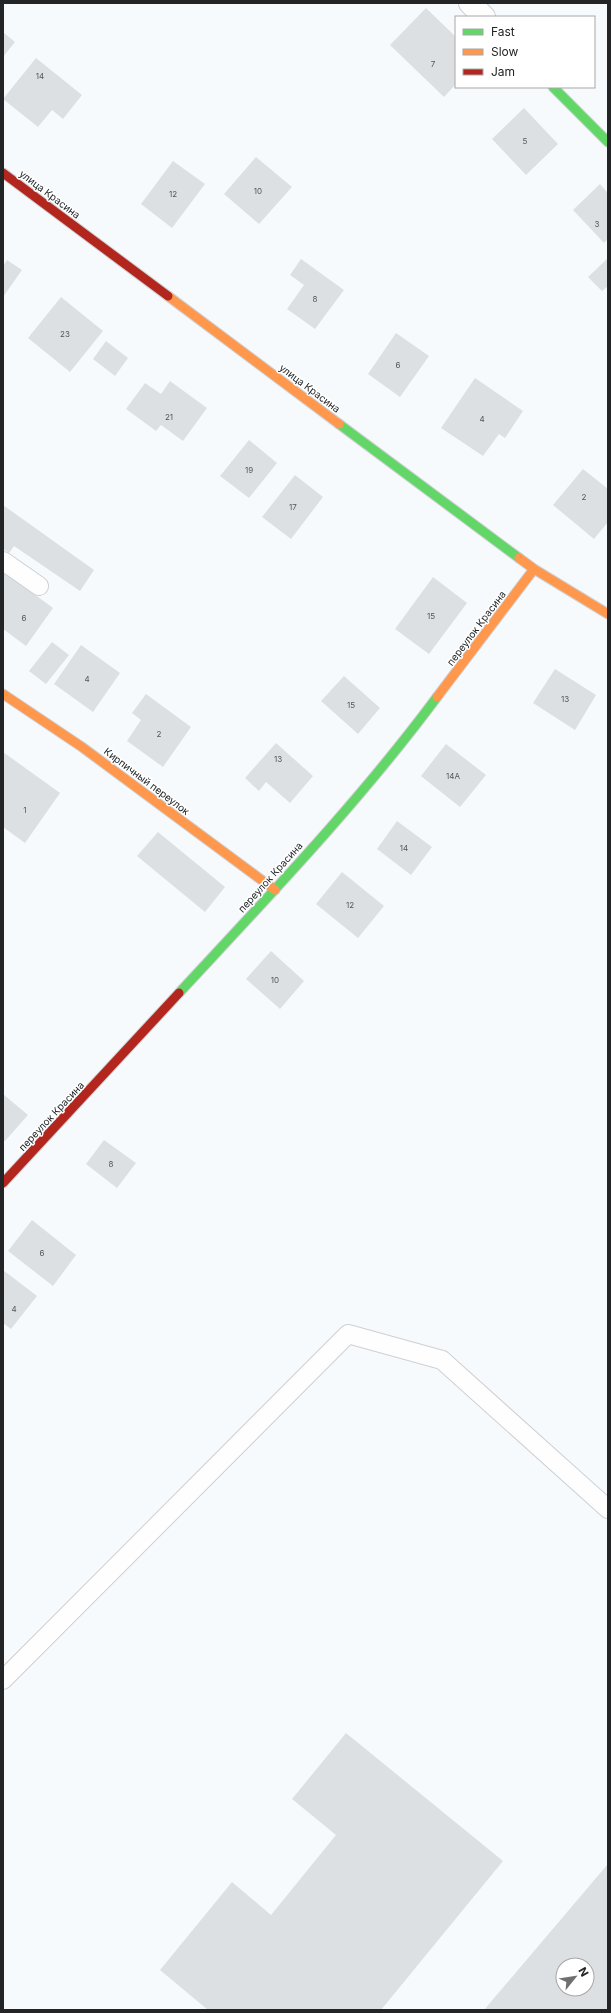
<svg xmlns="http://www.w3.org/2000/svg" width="611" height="2013" viewBox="0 0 611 2013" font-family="Inter,sans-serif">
  <rect width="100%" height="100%" fill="#f7fafd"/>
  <path fill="#dde0e2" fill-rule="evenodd" d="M 426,8 L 456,37 L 456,84 L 444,97 L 390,45 Z
    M 3,32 L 15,42 L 3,57 Z
    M 36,58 L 82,95 L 63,119 L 52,110 L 38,127 L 3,99 Z
    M 524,108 L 558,144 L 526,175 L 492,139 Z
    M 256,157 L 292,187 L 259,224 L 224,194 Z
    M 173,161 L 205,184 L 172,228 L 141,204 Z
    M 600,184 L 608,193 L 608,239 L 604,243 L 573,210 Z
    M 608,258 L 608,286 L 602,291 L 588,277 Z
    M 301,259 L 344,290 L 315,329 L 287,309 L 304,285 L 290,275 Z
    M 7,260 L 22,270 L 3,297 L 3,266 Z
    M 61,297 L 103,331 L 70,372 L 28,338 Z
    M 396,333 L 429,356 L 400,397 L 368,374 Z
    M 106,341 L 128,358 L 115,376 L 93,359 Z
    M 475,378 L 523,411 L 505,438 L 499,434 L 483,456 L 441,428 Z
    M 170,381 L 207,408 L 183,441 L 161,425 L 156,431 L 126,409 L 145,383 L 161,394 Z
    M 249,440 L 277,463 L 249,498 L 220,476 Z
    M 583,469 L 608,489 L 608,522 L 594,539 L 553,505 Z
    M 295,475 L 323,497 L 291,539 L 262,517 Z
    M 3,505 L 94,570 L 80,591 L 14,546 L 9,553 L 3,549 Z
    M 3,571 L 53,608 L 26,646 L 3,629 Z
    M 433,577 L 467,603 L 429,654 L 395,629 Z
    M 52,642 L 69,655 L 46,684 L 29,671 Z
    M 81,645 L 120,673 L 93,712 L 54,684 Z
    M 555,669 L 596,695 L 575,730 L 533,703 Z
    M 344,676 L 380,708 L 358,734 L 321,701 Z
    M 146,694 L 191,727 L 163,767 L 127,741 L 141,720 L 132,713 Z
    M 276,743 L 313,776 L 290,803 L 266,782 L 259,791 L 245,778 Z
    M 446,744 L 486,775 L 460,807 L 421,776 Z
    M 3,752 L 60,793 L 25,843 L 3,827 Z
    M 397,821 L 432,847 L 411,875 L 377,849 Z
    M 158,832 L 225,887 L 205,912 L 137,856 Z
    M 342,872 L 384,906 L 358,938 L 316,904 Z
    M 271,951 L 304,981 L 280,1009 L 246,979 Z
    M 3,1094 L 28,1115 L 5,1141 L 3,1140 Z
    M 104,1140 L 136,1163 L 117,1188 L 86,1164 Z
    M 32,1220 L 76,1255 L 53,1286 L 8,1251 Z
    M 3,1270 L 37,1296 L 11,1329 L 3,1323 Z
    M 346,1733 L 503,1861 L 381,2010 L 208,2010 L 160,1970 L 232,1882 L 271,1915 L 336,1835 L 292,1799 Z
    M 607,1865 L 608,2010 L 484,2010 ZM 563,1965 L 587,1965 L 587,1989 L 563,1989 Z"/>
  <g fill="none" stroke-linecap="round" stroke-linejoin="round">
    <defs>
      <path id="lane" d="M 3,561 L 39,586
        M 3,1680 L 348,1334 L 442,1360 L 608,1509"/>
      <path id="street" d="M 470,3 L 484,17"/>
      <path id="fast" d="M 553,87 L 608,142
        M 339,424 L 519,558
        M 179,993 C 268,897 359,802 437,697"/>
      <path id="slow" d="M 168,296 L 339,424
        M 519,558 L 534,569 L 608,614
        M 3,694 L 82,747 L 275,890
        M 437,697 L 534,569"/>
      <path id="jam" d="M 3,173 L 168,296
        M 3,1183 L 179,993"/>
    </defs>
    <use href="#lane" stroke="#ced0d2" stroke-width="20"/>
    <use href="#street" stroke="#ced0d2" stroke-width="24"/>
    <use href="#fast" stroke="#ced0d2" stroke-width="11"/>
    <use href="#slow" stroke="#ced0d2" stroke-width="11"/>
    <use href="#jam" stroke="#ced0d2" stroke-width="11"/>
    <use href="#lane" stroke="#fefeff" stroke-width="18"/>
    <use href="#street" stroke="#fefeff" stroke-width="22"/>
    <use href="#fast" stroke="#63d668" stroke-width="9"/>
    <use href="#slow" stroke="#ff974d" stroke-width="9"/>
    <use href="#jam" stroke="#b3261e" stroke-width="9"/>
  </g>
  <g text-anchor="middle" stroke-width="3" stroke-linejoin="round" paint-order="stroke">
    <g font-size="8" fill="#545657">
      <text x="433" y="67">7</text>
      <text x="40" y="79">14</text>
      <text x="525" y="144">5</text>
      <text x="258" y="194">10</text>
      <text x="173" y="197">12</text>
      <text x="597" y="227">3</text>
      <text x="315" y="302">8</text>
      <text x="65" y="337">23</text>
      <text x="398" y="368">6</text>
      <text x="169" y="420">21</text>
      <text x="482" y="422">4</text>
      <text x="249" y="473">19</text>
      <text x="584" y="500">2</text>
      <text x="293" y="510">17</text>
      <text x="431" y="619">15</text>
      <text x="24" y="621">6</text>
      <text x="87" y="682">4</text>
      <text x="565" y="702">13</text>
      <text x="351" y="708">15</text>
      <text x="159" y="737">2</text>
      <text x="278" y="762">13</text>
      <text x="453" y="779">14А</text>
      <text x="25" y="813">1</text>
      <text x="404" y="851">14</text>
      <text x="350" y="908">12</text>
      <text x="275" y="983">10</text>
      <text x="111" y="1167">8</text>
      <text x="42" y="1256">6</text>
      <text x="14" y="1312">4</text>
    </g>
    <g font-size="10" fill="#222425" stroke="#fff">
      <text transform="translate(50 194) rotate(37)" y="4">улица Красина</text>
      <text transform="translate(310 388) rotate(37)" y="4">улица Красина</text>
      <text transform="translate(476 628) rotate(-53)" y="4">переулок Красина</text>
      <text transform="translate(147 781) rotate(37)" y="4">Кирпичный переулок</text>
      <text transform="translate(270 877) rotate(-48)" y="4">переулок Красина</text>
      <text transform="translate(51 1116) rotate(-47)" y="4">переулок Красина</text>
    </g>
  </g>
  <rect width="611" height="2013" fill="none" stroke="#222425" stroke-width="8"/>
  <rect x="455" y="16" width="140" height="72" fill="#ffffff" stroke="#a7a7a8"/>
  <rect x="463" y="29" width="20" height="6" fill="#63d668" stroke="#a7a7a8"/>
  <text x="491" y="36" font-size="12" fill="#222425">Fast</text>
  <rect x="463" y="49" width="20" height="6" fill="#ff974d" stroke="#a7a7a8"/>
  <text x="491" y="56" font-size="12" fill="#222425">Slow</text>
  <rect x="463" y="69" width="20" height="6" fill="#b3261e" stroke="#a7a7a8"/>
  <text x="491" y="76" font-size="12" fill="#222425">Jam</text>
  <g transform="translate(575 1977) rotate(60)"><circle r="19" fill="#ffffff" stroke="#a7a7a8"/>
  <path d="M0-3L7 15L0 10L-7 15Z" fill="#6d6f71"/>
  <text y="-6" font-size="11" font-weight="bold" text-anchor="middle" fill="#222425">N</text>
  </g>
</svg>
